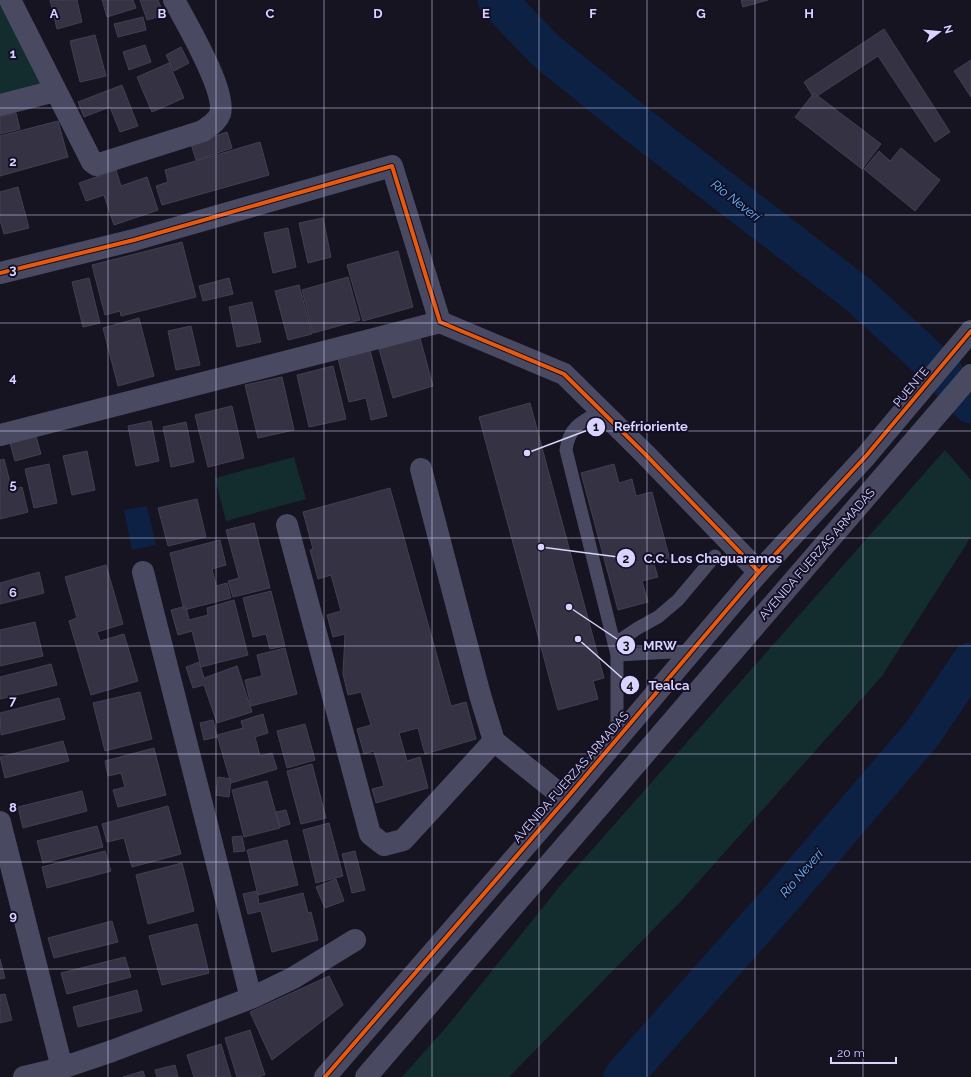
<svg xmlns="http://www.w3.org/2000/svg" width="971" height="1077" viewBox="0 0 971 1077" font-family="Raleway,sans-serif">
  <rect width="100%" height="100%" fill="#161421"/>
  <path fill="#132c2d" d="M 1,6 L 42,84 L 0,95 L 0,7 Z
    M 945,450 L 971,480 L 971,537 L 882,676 L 683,899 L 509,1077 L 402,1077 L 449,1024 L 560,886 Z
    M 294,457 L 306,499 L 226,521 L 215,478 Z"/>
  <path fill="#0d2144" d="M 147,506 L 156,545 L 132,550 L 124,510 Z"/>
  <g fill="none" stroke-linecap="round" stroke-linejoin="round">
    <path stroke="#0d2144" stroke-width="39" d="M 497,0 L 545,50 L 635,123 L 859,295 L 937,367 L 971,404
      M 623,1077 L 785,894 L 922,734 L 971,662"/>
  </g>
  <path fill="#343243" stroke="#433f54" d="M 50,0 L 77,0 L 82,22 L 57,29 Z
    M 102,0 L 133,0 L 136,8 L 107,17 Z
    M 140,0 L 158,0 L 164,15 L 147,20 Z
    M 741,0 L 768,0 L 743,7 Z
    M 143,17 L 146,30 L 118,37 L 114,24 Z
    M 884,29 L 950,132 L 935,142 L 878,56 L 814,98 L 804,82 Z
    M 95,35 L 106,76 L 80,82 L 70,41 Z
    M 145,45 L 151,62 L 129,70 L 123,52 Z
    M 181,47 L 189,63 L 174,71 L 166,55 Z
    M 971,60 L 971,97 L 954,71 Z
    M 169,63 L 184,98 L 152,112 L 137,77 Z
    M 122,85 L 138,126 L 120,132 L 110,107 L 84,117 L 78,102 Z
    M 814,93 L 881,144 L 862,169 L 795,117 Z
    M 16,113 L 20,129 L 0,134 L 0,117 Z
    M 58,121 L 68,157 L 0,176 L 0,136 Z
    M 227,132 L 232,148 L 196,160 L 191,144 Z
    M 260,142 L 269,175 L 162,205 L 156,186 L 168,182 L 165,170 Z
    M 901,148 L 940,180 L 915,211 L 864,169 L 879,151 L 890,161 Z
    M 116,170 L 121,186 L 147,177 L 158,210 L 114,225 L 104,195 L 86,201 L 79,183 Z
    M 18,187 L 29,228 L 4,234 L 0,220 L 0,192 Z
    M 323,218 L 331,257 L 308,263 L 299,223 Z
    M 288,228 L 296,267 L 273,273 L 264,233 Z
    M 182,242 L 196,297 L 121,316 L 120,311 L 105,315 L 92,265 Z
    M 398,251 L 413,307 L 363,321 L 347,265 Z
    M 348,277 L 360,320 L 313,333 L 302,290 Z
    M 89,278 L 100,323 L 83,327 L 72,282 Z
    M 229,278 L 233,294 L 203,301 L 199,286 Z
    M 299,285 L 312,334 L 288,340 L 275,291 Z
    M 252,302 L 261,342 L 237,347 L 229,307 Z
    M 139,318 L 154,376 L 118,386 L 103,328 Z
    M 191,326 L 200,365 L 176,370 L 168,331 Z
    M 420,338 L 433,386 L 393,398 L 379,349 Z
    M 370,350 L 387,416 L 371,420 L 366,398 L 349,402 L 338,358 Z
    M 333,366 L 346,419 L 309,427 L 297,375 Z
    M 282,377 L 294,430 L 258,438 L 245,385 Z
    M 530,403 L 604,678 L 593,681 L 598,699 L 558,710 L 479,417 Z
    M 232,406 L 244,458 L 208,467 L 195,415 Z
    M 151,421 L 159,461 L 136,466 L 128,426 Z
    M 186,422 L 194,462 L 171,467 L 163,427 Z
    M 36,436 L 41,454 L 15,461 L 10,443 Z
    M 87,451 L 95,490 L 72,495 L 63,456 Z
    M 4,459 L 12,490 L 22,487 L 28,512 L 0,519 L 0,460 Z
    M 49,464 L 57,503 L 34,508 L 25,469 Z
    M 614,464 L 619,483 L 632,479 L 636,496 L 652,492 L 670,560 L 654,564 L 658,577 L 642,581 L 648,602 L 618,610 L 581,473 Z
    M 390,488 L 451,706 L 466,702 L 476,739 L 425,754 L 418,728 L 399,733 L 407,761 L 420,757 L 428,788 L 376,803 L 372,789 L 384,786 L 374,751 L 364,754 L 357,729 L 371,725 L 361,692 L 348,695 L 343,674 L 345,634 L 333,637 L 327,615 L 341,611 L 331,575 L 318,579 L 310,550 L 313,549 L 303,512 Z
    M 197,499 L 206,537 L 168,546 L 158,508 Z
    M 254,523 L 270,588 L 233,597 L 228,581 L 239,578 L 226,530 Z
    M 220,540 L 226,565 L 212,569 L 216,586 L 227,583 L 231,598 L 184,610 L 170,553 Z
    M 106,565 L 123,624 L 97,632 L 100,641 L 124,634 L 138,681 L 91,695 L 69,621 L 77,618 L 65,577 Z
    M 39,572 L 44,593 L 0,604 L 0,583 Z
    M 271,591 L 285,646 L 270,649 L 266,634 L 253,637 L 243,598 Z
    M 234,600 L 248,655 L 201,667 L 192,631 L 178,635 L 171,610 L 186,606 L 189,620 L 208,615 L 207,608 Z
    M 35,622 L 43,656 L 0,666 L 0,630 Z
    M 285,648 L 297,694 L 251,706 L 245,680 L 262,676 L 257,655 Z
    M 199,662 L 204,678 L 237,666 L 252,712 L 217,723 L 204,685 L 193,688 L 186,667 Z
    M 51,664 L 57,685 L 0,699 L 0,677 Z
    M 140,692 L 152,739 L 105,751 L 93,703 Z
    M 59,698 L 65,719 L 1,735 L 0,713 Z
    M 263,714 L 268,733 L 255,737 L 260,756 L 272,753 L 277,769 L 231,783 L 217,735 L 243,728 L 241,721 Z
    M 213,720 L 217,737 L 204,740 L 200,723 Z
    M 305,724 L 315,760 L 287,768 L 277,731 Z
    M 63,741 L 69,761 L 5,778 L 0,757 Z
    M 154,748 L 166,795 L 118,807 L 113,790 L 125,787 L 121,773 L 108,776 L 105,761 Z
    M 312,764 L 326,818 L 301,824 L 287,771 Z
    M 218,777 L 231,779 L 229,797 L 216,795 Z
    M 267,781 L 280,828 L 244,837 L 232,790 Z
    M 82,791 L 87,811 L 23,828 L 18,807 Z
    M 168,806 L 181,854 L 132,867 L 124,838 L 107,842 L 102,824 Z
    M 286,810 L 290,824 L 280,827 L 276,812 Z
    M 329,823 L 343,876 L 316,883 L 303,830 Z
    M 97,826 L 103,847 L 43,863 L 37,841 Z
    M 242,836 L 245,851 L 234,852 L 232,837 Z
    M 287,840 L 298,885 L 258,895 L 247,850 Z
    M 105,851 L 111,871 L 47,888 L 42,867 Z
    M 355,851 L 365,890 L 352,893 L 342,854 Z
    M 182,863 L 194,911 L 148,924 L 136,875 Z
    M 336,879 L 344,901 L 325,908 L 316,887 Z
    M 257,891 L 259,904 L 303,893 L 308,913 L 311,912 L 318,940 L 272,952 L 261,911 L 248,914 L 243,894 Z
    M 112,921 L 118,942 L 54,958 L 48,938 Z
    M 197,924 L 209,973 L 162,985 L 149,936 Z
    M 125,957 L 131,977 L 67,994 L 61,973 Z
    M 0,959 L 5,978 L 0,979 Z
    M 329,976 L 343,1005 L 272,1060 L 250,1012 Z
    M 137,990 L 142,1011 L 78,1027 L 73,1007 Z
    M 5,994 L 12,1020 L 0,1023 L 0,995 Z
    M 250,1030 L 265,1075 L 258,1077 L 237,1077 L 225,1038 Z
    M 221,1044 L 231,1077 L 194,1077 L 187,1055 Z
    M 175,1065 L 178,1077 L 157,1077 L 155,1070 Z
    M 143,1071 L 145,1077 L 123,1077 Z"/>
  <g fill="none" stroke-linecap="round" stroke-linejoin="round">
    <path stroke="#4a4962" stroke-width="13" d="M 601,411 C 583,421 569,426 566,450 L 617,655 L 617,738
      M 614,644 L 638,628 L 658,617 L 678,600 L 715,556
      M 617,655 L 691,651"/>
    <path stroke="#4a4962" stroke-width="22" d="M 10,0 L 92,162 L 96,165 L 203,131 C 209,126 217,122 220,114 C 227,91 186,23 174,0
      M 0,105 L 55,91
      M 0,273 L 134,240 L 392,166 L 440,322 L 564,374 L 645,454 L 759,572
      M 0,435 L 440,322
      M 421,469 L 480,695 L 494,741 L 566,799
      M 287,525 L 370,834 L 384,845 L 403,840 L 494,741
      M 143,572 L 251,998
      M 0,822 L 62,1068
      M 24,1077 L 62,1068 L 112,1051 L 251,998 L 293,978 L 355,940"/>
    <path stroke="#4a4962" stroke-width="22" d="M 325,1077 L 566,799 L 759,572 L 866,456 L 971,331
      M 366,1077 L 971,375"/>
    <defs>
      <path id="cycleway" d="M 0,273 L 134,240 L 392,166 L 440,322 L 564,374 L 645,454 L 759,572
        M 325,1077 L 566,799 L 759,572 L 866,456 L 971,331"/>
    </defs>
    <use href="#cycleway" stroke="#130f26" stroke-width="6"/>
    <use href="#cycleway" stroke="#e8590c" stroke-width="4"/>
  </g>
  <path fill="none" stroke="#d9d4ff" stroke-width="1" stroke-opacity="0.55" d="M 108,0 L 108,1077M 216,0 L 216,1077M 324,0 L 324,1077M 432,0 L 432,1077M 539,0 L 539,1077M 647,0 L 647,1077M 755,0 L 755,1077M 863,0 L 863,1077M 0,108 L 971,108M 0,215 L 971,215M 0,323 L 971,323M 0,431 L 971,431M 0,538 L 971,538M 0,646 L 971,646M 0,754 L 971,754M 0,862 L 971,862M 0,969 L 971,969"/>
  <g text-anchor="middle" stroke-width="4" stroke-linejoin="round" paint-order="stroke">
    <g font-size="12" fill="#d9d4ff" stroke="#130f26">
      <text transform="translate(911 387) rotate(-50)" y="4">PUENTE</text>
      <text transform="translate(817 554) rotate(-49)" y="4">AVENIDA FUERZAS ARMADAS</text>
      <text transform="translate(571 777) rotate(-49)" y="4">AVENIDA FUERZAS ARMADAS</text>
    </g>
    <g font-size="13" font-style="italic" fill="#62b6ff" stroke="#130f26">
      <text transform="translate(736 200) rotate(38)" y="5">Río Neverí</text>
      <text transform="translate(801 873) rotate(-49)" y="5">Río Neverí</text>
    </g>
  </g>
  <g font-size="13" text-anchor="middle" font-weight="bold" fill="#d9d4ff" stroke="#130f26" stroke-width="4" stroke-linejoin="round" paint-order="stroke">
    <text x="54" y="18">A</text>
    <text x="162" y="18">B</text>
    <text x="270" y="18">C</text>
    <text x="378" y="18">D</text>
    <text x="486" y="18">E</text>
    <text x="593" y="18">F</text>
    <text x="701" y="18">G</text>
    <text x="809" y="18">H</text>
    <text x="13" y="58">1</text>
    <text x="13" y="166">2</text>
    <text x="13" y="274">3</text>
    <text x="13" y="382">4</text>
    <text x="13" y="489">5</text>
    <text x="13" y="597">6</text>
    <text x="13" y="705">7</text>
    <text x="13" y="812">8</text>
    <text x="13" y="920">9</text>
  </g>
  <path fill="none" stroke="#d9d4ff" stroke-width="1.5" d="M527 453L596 427M541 547L626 558M569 607L626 645M578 639L630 685"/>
  <g fill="#d9d4ff" stroke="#130f26" stroke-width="1.5">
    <circle cx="527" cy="453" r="4"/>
    <circle cx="541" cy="547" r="4"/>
    <circle cx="569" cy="607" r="4"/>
    <circle cx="578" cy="639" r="4"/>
    <circle cx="596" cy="427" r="10"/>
    <circle cx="626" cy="558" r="10"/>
    <circle cx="626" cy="645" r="10"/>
    <circle cx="630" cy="685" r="10"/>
  </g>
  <g font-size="12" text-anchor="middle" font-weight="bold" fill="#111">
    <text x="596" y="431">1</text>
    <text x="626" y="563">2</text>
    <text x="626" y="649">3</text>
    <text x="630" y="689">4</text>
  </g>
  <g font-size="13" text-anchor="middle" font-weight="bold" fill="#d9d4ff" stroke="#130f26" stroke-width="4" stroke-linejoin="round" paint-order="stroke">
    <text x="651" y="431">Refrioriente</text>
    <text x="713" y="563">C.C. Los Chaguaramos</text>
    <text x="660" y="650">MRW</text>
    <text x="669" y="690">Tealca</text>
  </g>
  <g transform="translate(939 32) rotate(74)" stroke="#130f26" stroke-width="3" paint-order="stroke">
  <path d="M0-3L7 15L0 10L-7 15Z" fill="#d9d4ff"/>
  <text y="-6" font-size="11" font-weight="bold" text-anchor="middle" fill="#d9d4ff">N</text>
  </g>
  <path d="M831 1057v6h65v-6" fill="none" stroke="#d9d4ff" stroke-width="2"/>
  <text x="837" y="1057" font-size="12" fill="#d9d4ff" stroke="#130f26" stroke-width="3" paint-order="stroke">20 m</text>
</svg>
